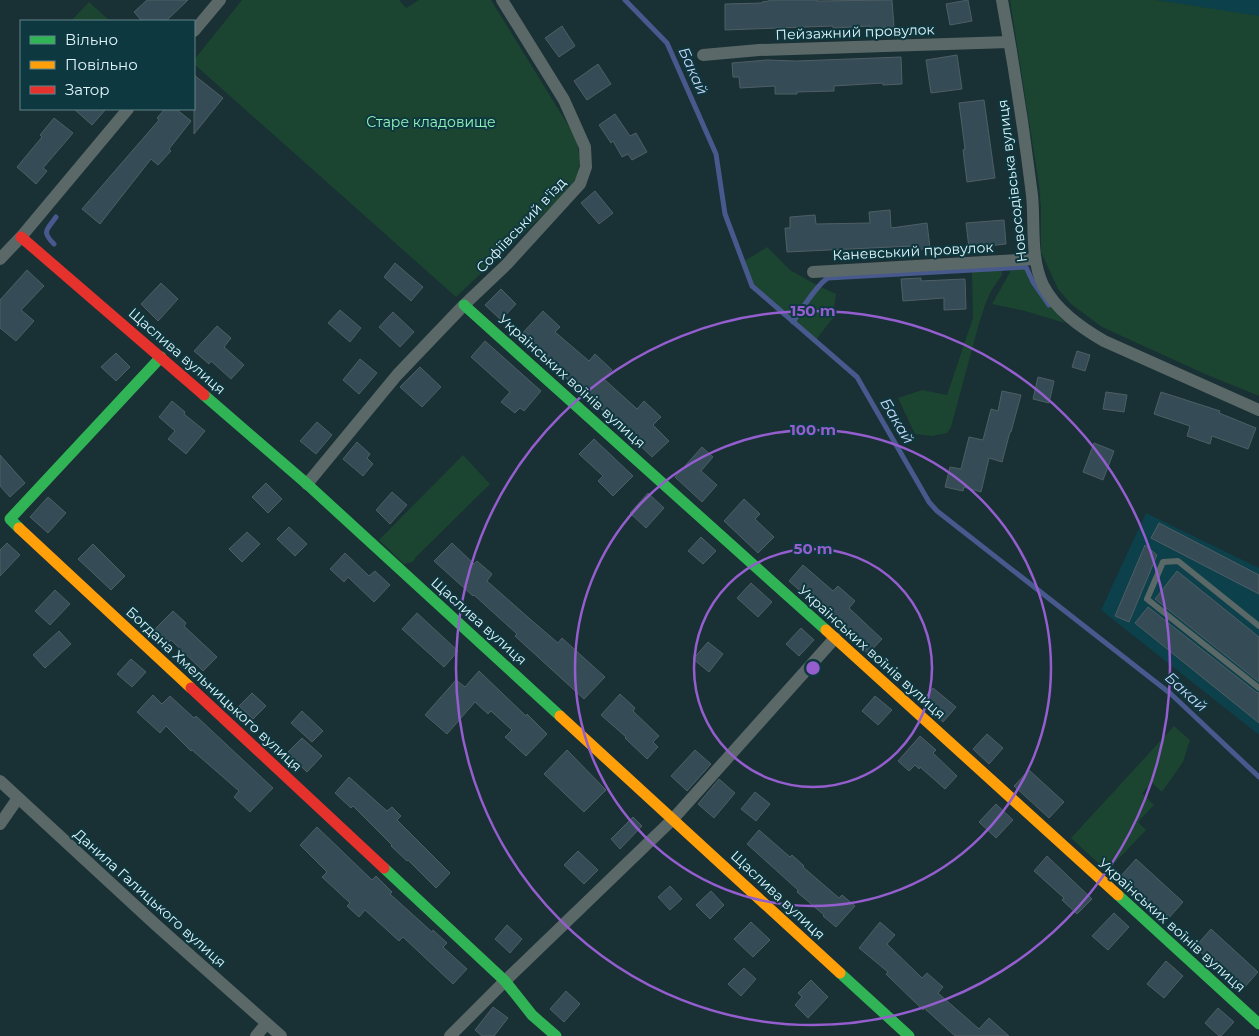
<svg xmlns="http://www.w3.org/2000/svg" width="1259" height="1036" viewBox="0 0 1259 1036" font-family="Montserrat,sans-serif">
  <rect width="100%" height="100%" fill="#193035"/>
  <path fill="#0c404a" d="M 1156,0 L 1259,0 L 1259,17 Z
    M 1146,513 L 1259,568 L 1259,735 L 1101,610 Z"/>
  <path fill="#1b4530" d="M 242,0 L 399,0 L 406,8 L 419,0 L 491,0 L 576,138 L 580,158 L 578,175 L 567,192 L 456,297 L 194,64 L 194,60 Z
    M 1010,0 L 1156,0 L 1259,16 L 1259,396 L 1205,374 L 1102,327 L 1071,304 L 1058,289 L 1041,252 L 1041,208 L 1039,185 Z
    M 89,2 L 110,21 L 71,21 Z
    M 767,247 L 790,270 L 813,283 L 836,294 L 833,318 L 815,341 L 752,286 L 743,262 Z
    M 1013,267 L 1026,267 C 1036,288 1050,305 1065,323 L 1025,311 L 992,304 Z
    M 1002,270 L 1002,275 L 991,291 L 985,305 L 978,327 L 951,427 L 947,433 L 932,436 L 915,434 L 898,398 L 922,390 L 947,395 L 973,318 L 972,272 Z
    M 463,455 L 490,484 L 416,557 L 413,562 L 404,564 L 379,540 Z
    M 1174,726 L 1190,740 L 1183,762 L 1162,792 L 1152,783 L 1142,793 L 1154,805 L 1138,822 L 1146,830 L 1107,871 L 1071,838 Z"/>
  <g fill="none" stroke-linecap="round" stroke-linejoin="round">
    <path stroke="#47598d" stroke-width="5" d="M 625,0 L 667,43 L 716,154 L 725,214 L 752,286 L 857,377 L 929,502 L 937,511 L 1171,694 L 1259,777
      M 54,244 C 41,231 47,230 56,217
      M 793,322 C 801,311 817,284 828,278 L 1026,267 L 1033,282 L 1049,305"/>
  </g>
  <path fill="#354c57" stroke="#4f5e65" d="M 147,0 L 188,0 L 166,21 L 142,21 L 134,12 Z
    M 769,0 L 817,0 L 817,1 L 892,0 L 894,27 L 870,28 L 870,26 L 833,28 L 833,26 L 725,30 L 725,4 L 762,3 L 762,2 L 769,1 Z
    M 968,0 L 972,21 L 950,25 L 946,4 Z
    M 562,26 L 575,46 L 559,57 L 545,38 Z
    M 957,55 L 962,89 L 931,93 L 926,60 Z
    M 901,57 L 902,84 L 883,85 L 883,83 L 834,86 L 834,91 L 797,92 L 797,94 L 775,94 L 775,86 L 740,88 L 739,77 L 733,77 L 732,63 L 767,60 L 797,61 Z
    M 598,64 L 611,84 L 587,100 L 574,81 Z
    M 194,75 L 223,98 L 194,134 Z
    M 984,100 L 995,178 L 967,182 L 963,150 L 965,149 L 959,103 Z
    M 74,109 L 106,109 L 92,125 Z
    M 165,109 L 176,109 L 191,121 L 169,149 L 171,151 L 158,165 L 151,159 L 100,224 L 82,209 L 159,120 L 157,118 Z
    M 615,114 L 630,136 L 636,133 L 647,152 L 632,160 L 628,154 L 622,157 L 613,141 L 611,143 L 599,125 Z
    M 54,118 L 73,133 L 43,168 L 47,171 L 36,184 L 17,167 L 42,137 L 40,135 Z
    M 595,191 L 613,213 L 599,224 L 581,203 Z
    M 890,210 L 891,228 L 927,223 L 930,248 L 913,250 L 913,246 L 787,252 L 785,228 L 790,228 L 790,217 L 815,215 L 816,224 L 870,223 L 869,212 Z
    M 1004,220 L 1006,244 L 969,248 L 966,223 Z
    M 395,263 L 423,287 L 411,301 L 384,277 Z
    M 27,270 L 44,286 L 21,310 L 34,321 L 16,341 L 0,328 L 0,300 Z
    M 921,278 L 921,281 L 965,279 L 966,309 L 944,310 L 944,298 L 903,301 L 901,279 Z
    M 161,283 L 178,299 L 158,321 L 141,304 Z
    M 501,289 L 516,304 L 501,320 L 485,305 Z
    M 340,310 L 361,328 L 350,342 L 328,323 Z
    M 543,311 L 560,327 L 555,332 L 589,361 L 595,354 L 612,370 L 604,379 L 637,409 L 644,401 L 661,417 L 653,425 L 669,441 L 652,457 L 607,414 L 519,337 Z
    M 393,312 L 414,332 L 400,347 L 379,327 Z
    M 217,326 L 231,338 L 224,347 L 244,365 L 231,379 L 211,361 L 209,364 L 194,351 Z
    M 485,341 L 541,391 L 524,411 L 520,408 L 515,413 L 501,402 L 510,392 L 471,357 Z
    M 1077,351 L 1090,355 L 1085,371 L 1072,367 Z
    M 116,353 L 130,367 L 116,381 L 101,367 Z
    M 360,359 L 377,373 L 359,394 L 343,380 Z
    M 420,367 L 441,387 L 422,407 L 400,387 Z
    M 1038,377 L 1054,381 L 1049,403 L 1033,399 Z
    M 1002,391 L 1021,395 L 1011,432 L 1010,432 L 1002,462 L 989,458 L 981,492 L 964,487 L 963,491 L 945,487 L 950,467 L 961,469 L 969,437 L 983,440 L 991,409 L 998,411 Z
    M 1106,392 L 1127,395 L 1124,412 L 1103,409 Z
    M 1161,392 L 1220,411 L 1219,413 L 1256,428 L 1248,449 L 1212,436 L 1210,444 L 1187,436 L 1190,426 L 1154,414 Z
    M 172,401 L 185,412 L 184,414 L 205,431 L 186,454 L 168,439 L 175,431 L 159,417 Z
    M 317,422 L 332,435 L 316,454 L 300,441 Z
    M 594,439 L 633,476 L 613,496 L 598,481 L 603,476 L 579,454 Z
    M 357,442 L 370,454 L 367,458 L 373,464 L 363,476 L 343,459 Z
    M 1094,443 L 1114,451 L 1103,480 L 1083,472 Z
    M 702,447 L 713,457 L 701,471 L 717,485 L 702,502 L 675,477 Z
    M 0,455 L 25,483 L 10,497 L 0,486 Z
    M 266,483 L 282,499 L 268,513 L 252,497 Z
    M 392,492 L 407,505 L 390,524 L 376,510 Z
    M 648,493 L 664,508 L 646,528 L 630,513 Z
    M 48,497 L 66,513 L 48,533 L 30,517 Z
    M 744,499 L 760,514 L 755,519 L 774,537 L 758,553 L 724,521 Z
    M 1159,523 L 1259,575 L 1259,594 L 1151,538 Z
    M 289,527 L 307,544 L 295,556 L 277,539 Z
    M 247,532 L 260,544 L 242,562 L 229,549 Z
    M 701,537 L 716,551 L 703,564 L 688,551 Z
    M 7,543 L 20,555 L 0,576 L 0,550 Z
    M 452,543 L 474,564 L 477,561 L 492,574 L 487,581 L 530,619 L 558,643 L 562,638 L 605,677 L 584,699 L 515,636 L 517,634 L 474,595 L 473,596 L 454,579 L 434,561 Z
    M 93,544 L 125,576 L 111,590 L 78,559 Z
    M 1145,545 L 1157,555 L 1129,622 L 1115,616 Z
    M 345,553 L 369,576 L 375,571 L 390,585 L 374,602 L 348,577 L 344,582 L 330,569 Z
    M 803,565 L 833,591 L 838,586 L 855,601 L 849,608 L 882,639 L 868,654 L 848,635 L 849,634 L 789,581 Z
    M 1177,571 L 1259,637 L 1259,682 L 1155,599 Z
    M 751,583 L 772,602 L 758,617 L 737,598 Z
    M 55,590 L 70,604 L 50,625 L 35,611 Z
    M 1148,607 L 1256,692 L 1259,693 L 1259,723 L 1135,623 Z
    M 173,611 L 186,623 L 184,626 L 217,657 L 203,671 L 171,640 L 169,642 L 155,629 Z
    M 417,613 L 458,651 L 444,667 L 402,629 Z
    M 801,628 L 814,640 L 799,656 L 786,644 Z
    M 59,631 L 71,644 L 45,668 L 33,655 Z
    M 708,642 L 723,654 L 709,672 L 693,659 Z
    M 131,659 L 146,672 L 132,687 L 117,674 Z
    M 479,671 L 526,716 L 527,714 L 547,734 L 526,756 L 505,737 L 512,730 L 491,711 L 488,714 L 475,702 L 447,734 L 425,715 L 456,680 L 465,687 Z
    M 933,688 L 956,707 L 943,722 L 921,702 Z
    M 252,693 L 266,706 L 253,719 L 239,706 Z
    M 620,694 L 635,708 L 633,711 L 659,736 L 653,742 L 658,747 L 647,759 L 625,738 L 626,737 L 601,715 Z
    M 153,695 L 162,704 L 170,696 L 194,718 L 196,716 L 273,788 L 250,812 L 234,797 L 239,791 L 192,750 L 191,751 L 166,726 L 160,733 L 137,712 Z
    M 875,696 L 892,710 L 878,725 L 862,711 Z
    M 302,711 L 323,731 L 312,742 L 291,723 Z
    M 987,734 L 1003,748 L 989,764 L 973,749 Z
    M 920,736 L 936,750 L 933,753 L 957,776 L 945,789 L 920,767 L 919,769 L 915,765 L 909,771 L 898,761 Z
    M 302,738 L 322,756 L 307,772 L 287,753 Z
    M 567,750 L 606,790 L 584,812 L 544,774 Z
    M 695,750 L 711,764 L 687,791 L 671,776 Z
    M 1029,770 L 1064,802 L 1049,818 L 1014,786 Z
    M 349,777 L 387,811 L 392,807 L 401,816 L 397,820 L 450,873 L 436,888 L 408,860 L 407,861 L 391,846 L 392,845 L 353,806 L 351,808 L 335,793 Z
    M 719,779 L 735,793 L 714,818 L 698,804 Z
    M 755,792 L 770,804 L 756,821 L 741,809 Z
    M 996,804 L 1013,820 L 996,838 L 979,822 Z
    M 633,817 L 642,826 L 620,849 L 611,839 Z
    M 317,827 L 372,880 L 376,876 L 392,892 L 390,894 L 432,932 L 433,930 L 447,943 L 443,947 L 467,969 L 453,984 L 403,937 L 399,941 L 365,910 L 359,917 L 347,906 L 350,903 L 322,877 L 327,872 L 300,845 Z
    M 759,830 L 790,857 L 792,855 L 804,866 L 803,867 L 839,898 L 842,895 L 855,906 L 836,927 L 823,916 L 824,915 L 797,892 L 798,890 L 747,844 Z
    M 578,851 L 598,870 L 584,884 L 564,865 Z
    M 1047,856 L 1092,899 L 1077,914 L 1062,900 L 1064,898 L 1034,871 Z
    M 1136,859 L 1183,902 L 1167,920 L 1120,877 Z
    M 670,886 L 682,899 L 670,910 L 658,897 Z
    M 711,891 L 724,905 L 710,919 L 696,905 Z
    M 1114,913 L 1129,927 L 1108,950 L 1092,936 Z
    M 751,922 L 770,940 L 753,957 L 734,939 Z
    M 880,922 L 895,935 L 887,944 L 922,978 L 927,973 L 943,987 L 938,993 L 979,1029 L 989,1018 L 1009,1036 L 955,1036 L 924,1008 L 923,1010 L 886,974 L 888,972 L 859,948 Z
    M 507,925 L 522,939 L 510,953 L 495,939 Z
    M 1211,929 L 1258,972 L 1242,990 L 1195,947 Z
    M 1166,961 L 1183,976 L 1164,998 L 1147,984 Z
    M 744,968 L 756,979 L 741,996 L 728,984 Z
    M 811,980 L 828,997 L 808,1018 L 795,1005 L 802,997 L 798,993 Z
    M 566,991 L 580,1004 L 564,1022 L 550,1009 Z
    M 493,1007 L 508,1018 L 494,1036 L 482,1036 L 475,1030 Z
    M 1218,1008 L 1234,1022 L 1221,1036 L 1219,1036 L 1205,1023 Z"/>
  <g fill="none" stroke-linecap="round" stroke-linejoin="round">
    <path stroke="#5a6867" stroke-width="6" d="M 1259,626 L 1178,561 L 1163,562 L 1147,599 L 1259,688"/>
    <path stroke="#5a6867" stroke-width="12" d="M 1002,0 C 1014,65 1024,130 1032,195 C 1035,225 1030,257 1043,285 C 1056,310 1080,327 1104,341 L 1259,410
      M 194,31 L 220,0
      M 703,55 L 759,50 L 1009,42
      M 0,259 L 21,237 L 128,109
      M 813,272 L 1035,259
      M 307,484 L 397,375 L 464,305 L 507,264 L 580,184 L 586,167 L 585,147 L 564,100 L 502,0
      M 0,781 L 156,925 L 281,1036
      M 0,824 L 18,798
      M 256,1036 L 266,1024
      M 450,1036 L 505,981 L 673,819 L 835,638"/>
    <path stroke="#30b455" stroke-width="11" d="M 464,305 L 826,630
      M 204,395 L 307,484 L 560,716
      M 19,528 L 10,519 L 161,357
      M 384,868 L 505,981 L 532,1015 L 556,1036
      M 1118,895 L 1259,1024
      M 840,973 L 909,1036"/>
    <path stroke="#ff9f0a" stroke-width="11" d="M 19,528 L 191,688
      M 826,630 L 1118,895
      M 560,716 L 840,973"/>
    <path stroke="#e5322d" stroke-width="11" d="M 21,237 L 204,395
      M 191,688 L 384,868"/>
  </g>
  <g fill="none" stroke="#945ece" stroke-width="2.5">
    <circle cx="813" cy="668" r="119"/>
    <circle cx="813" cy="668" r="238"/>
    <circle cx="813" cy="668" r="357"/>
  </g>
  <g text-anchor="middle" stroke-width="4" stroke-linejoin="round" paint-order="stroke">
    <g font-size="14" fill="#e0f5fa" stroke="#0e3840">
      <text transform="translate(855 32) rotate(-2)" y="5">Пейзажний провулок</text>
      <text transform="translate(1012 181) rotate(-97)" y="5">Новосодівська вулиця</text>
      <text transform="translate(521 225) rotate(-47)" y="5">Софіївський в'їзд</text>
      <text transform="translate(913 251) rotate(-3)" y="5">Каневський провулок</text>
      <text transform="translate(177 351) rotate(41)" y="5">Щаслива вулиця</text>
      <text transform="translate(572 381) rotate(42)" y="5">Українських воїнів вулиця</text>
      <text transform="translate(479 621) rotate(42)" y="5">Щаслива вулиця</text>
      <text transform="translate(872 652) rotate(42)" y="5">Українських воїнів вулиця</text>
      <text transform="translate(214 689) rotate(43)" y="5">Богдана Хмельницького вулиця</text>
      <text transform="translate(778 895) rotate(43)" y="5">Щаслива вулиця</text>
      <text transform="translate(150 898) rotate(42)" y="5">Данила Галицького вулиця</text>
      <text transform="translate(1172 925) rotate(42)" y="5">Українських воїнів вулиця</text>
    </g>
    <g font-size="14" fill="#92f3b8" stroke="#0e3840">
      <text x="431" y="127">Старе кладовище</text>
    </g>
    <g font-size="15" font-style="italic" fill="#cad6f9" stroke="#0e3840">
      <text transform="translate(693 71) rotate(66)" y="5">Бакай</text>
      <text transform="translate(897 421) rotate(59)" y="5">Бакай</text>
      <text transform="translate(1186 692) rotate(42)" y="5">Бакай</text>
    </g>
  </g>
  <circle cx="813" cy="668" r="8" fill="#945ece" stroke="#0e3840" stroke-width="2.5"/>
  <g font-size="15" text-anchor="middle" font-weight="bold" fill="#945ece" stroke="#0e3840" stroke-width="4" stroke-linejoin="round" paint-order="stroke">
    <text x="813" y="316">150 m</text>
    <text x="813" y="435">100 m</text>
    <text x="813" y="554">50 m</text>
  </g>
  <rect x="20" y="20" width="175" height="90" fill="#0e3840" stroke="#62848a"/>
  <rect x="30" y="36" width="25" height="8" fill="#30b455" stroke="#62848a"/>
  <text x="65" y="45" font-size="15" fill="#e0f5fa">Вільно</text>
  <rect x="30" y="61" width="25" height="8" fill="#ff9f0a" stroke="#62848a"/>
  <text x="65" y="70" font-size="15" fill="#e0f5fa">Повільно</text>
  <rect x="30" y="86" width="25" height="8" fill="#e5322d" stroke="#62848a"/>
  <text x="65" y="95" font-size="15" fill="#e0f5fa">Затор</text>
</svg>
